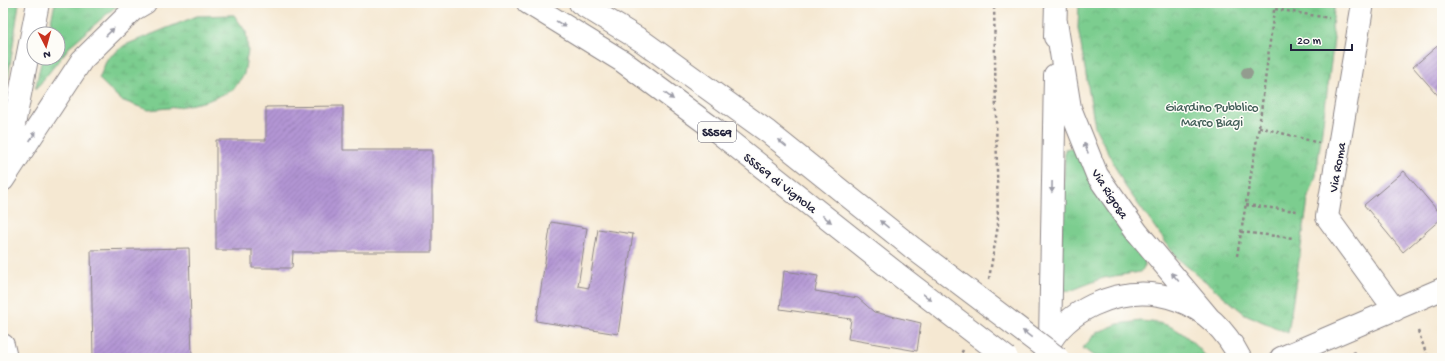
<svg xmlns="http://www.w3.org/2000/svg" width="1445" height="361" viewBox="0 0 1445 361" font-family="'Gochi Hand',sans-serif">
  <defs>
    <pattern id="grass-tufts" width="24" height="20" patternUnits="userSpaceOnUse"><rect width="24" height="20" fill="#7ccd8f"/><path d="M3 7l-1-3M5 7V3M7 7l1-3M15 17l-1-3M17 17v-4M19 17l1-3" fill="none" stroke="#6bb07c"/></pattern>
    <pattern id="wetland-marsh" width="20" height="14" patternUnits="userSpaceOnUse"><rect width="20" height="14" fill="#7ccd8f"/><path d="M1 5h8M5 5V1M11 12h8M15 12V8" fill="none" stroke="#6bb07c"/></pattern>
    <pattern id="park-crowns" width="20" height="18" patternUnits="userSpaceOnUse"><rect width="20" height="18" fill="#7ccd8f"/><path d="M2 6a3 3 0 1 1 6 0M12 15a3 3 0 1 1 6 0" fill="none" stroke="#6bb07c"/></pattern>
    <pattern id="building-hatch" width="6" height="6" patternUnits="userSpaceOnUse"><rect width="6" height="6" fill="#b395d4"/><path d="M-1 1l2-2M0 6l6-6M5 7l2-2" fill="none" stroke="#9179ad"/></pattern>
  </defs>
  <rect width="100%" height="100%" fill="#fdfcf7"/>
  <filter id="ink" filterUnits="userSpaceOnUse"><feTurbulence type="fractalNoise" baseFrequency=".025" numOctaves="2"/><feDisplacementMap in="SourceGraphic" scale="8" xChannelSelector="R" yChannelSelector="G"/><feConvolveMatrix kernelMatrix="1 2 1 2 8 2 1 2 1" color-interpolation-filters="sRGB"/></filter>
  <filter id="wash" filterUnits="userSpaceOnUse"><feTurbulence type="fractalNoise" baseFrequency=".012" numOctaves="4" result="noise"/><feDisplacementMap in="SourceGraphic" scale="16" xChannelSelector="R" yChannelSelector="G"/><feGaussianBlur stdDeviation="0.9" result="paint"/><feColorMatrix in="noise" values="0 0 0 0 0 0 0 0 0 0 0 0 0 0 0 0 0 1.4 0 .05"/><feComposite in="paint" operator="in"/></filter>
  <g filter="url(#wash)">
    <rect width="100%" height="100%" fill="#f5e8d2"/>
    <path fill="url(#grass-tufts)" stroke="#4f7865" d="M 3,3 L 19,3 L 8,80 L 3,64 Z
      M 55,3 L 120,3 L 72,44 L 35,90 L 42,58 L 58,58 L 58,34 L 48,34 Z
      M 1070,148 L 1075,151 L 1145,262 L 1144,268 L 1140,272 L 1103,278 L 1070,291 L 1064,290 L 1060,284 L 1065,149 Z
      M 1141,321 C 1148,322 1156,322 1163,324 C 1180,328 1197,345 1207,358 L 1096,358 L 1083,348 L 1096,333 L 1118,324 Z"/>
    <path fill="url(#wetland-marsh)" stroke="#4f7865" d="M 234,15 L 246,32 L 248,50 L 244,74 L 233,90 L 207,101 L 179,107 L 148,110 L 121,100 L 99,79 L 107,59 L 125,45 L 197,16 Z"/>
    <path fill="url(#park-crowns)" stroke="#4f7865" d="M 1079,3 L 1335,3 L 1332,27 L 1334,39 L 1316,176 L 1308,200 L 1288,333 L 1245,314 L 1177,258 L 1125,186 L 1095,127 L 1078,28 Z"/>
    <g id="blocks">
      <path fill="url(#building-hatch)" d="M 1442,42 L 1442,100 L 1413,67 Z
        M 343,106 L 343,150 L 432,150 L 432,252 L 293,252 L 292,268 L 252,268 L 252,250 L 216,250 L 216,140 L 266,140 L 266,107 Z
        M 1404,171 L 1442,216 L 1442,218 L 1403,252 L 1364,205 Z
        M 551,222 L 587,228 L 578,286 L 589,288 L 598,229 L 633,234 L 618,334 L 536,321 Z
        M 189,248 L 192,358 L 93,358 L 91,250 Z
        M 784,271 L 818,276 L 815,291 L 858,298 L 874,312 L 921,323 L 917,351 L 848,339 L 851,319 L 780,309 Z"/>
    </g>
  </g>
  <g filter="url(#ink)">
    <use href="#blocks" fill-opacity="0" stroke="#8c8586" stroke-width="1"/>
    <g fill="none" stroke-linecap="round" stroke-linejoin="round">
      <defs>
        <path id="minor" d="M 1363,3 L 1327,217 L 1395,310
          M 1281,358 L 1442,289"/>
        <path id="major" d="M 1056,22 L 1070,108 L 1097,175 L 1137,232 L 1209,318
          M 1055,37 L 1056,3
          M 1050,342 L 1055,75
          M 1047,348 C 1056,329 1074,314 1093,305 C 1152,278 1211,301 1240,358"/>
        <path id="highway" d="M 528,3 L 622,61 L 714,129 L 896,273
          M 580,3 L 642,41 L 768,132 L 914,249
          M 5,170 L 38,3
          M 3,180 L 82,60 L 133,10 L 145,3
          M 3,345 L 6,358"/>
      </defs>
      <use href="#minor" stroke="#8c8586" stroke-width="24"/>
      <use href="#major" stroke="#8c8586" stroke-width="24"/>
      <use href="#highway" stroke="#8c8586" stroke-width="24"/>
      <path stroke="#8c8586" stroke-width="2.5" stroke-dasharray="3 3" stroke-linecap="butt" d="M 1275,9 L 1329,18
        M 1259,127 L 1319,143
        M 1246,205 L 1297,211
        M 1241,232 L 1293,238
        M 1237,256 L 1259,127 L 1275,3
        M 989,279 L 998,225 L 994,3
        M 1418,331 L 1428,358
        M 1347,354 L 1358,352
        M 959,358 L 963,350"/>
      <use href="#minor" stroke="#fff" stroke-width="22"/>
      <use href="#major" stroke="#fff" stroke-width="22"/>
      <use href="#highway" stroke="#fff" stroke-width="22"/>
      <defs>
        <path id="highway-bridge" d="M 914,249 L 1058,358
          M 896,273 L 1007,358"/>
      </defs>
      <use href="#highway-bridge" stroke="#8c8586" stroke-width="24" stroke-linecap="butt"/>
      <use href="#highway-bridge" stroke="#fff" stroke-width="22"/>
    </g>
    <circle fill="#939c8f" cx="1247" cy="73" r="6"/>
    <defs><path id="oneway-solid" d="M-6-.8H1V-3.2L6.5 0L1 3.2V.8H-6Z"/></defs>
    <g fill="#9c9ca7">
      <use href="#oneway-solid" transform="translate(561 24) rotate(32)"/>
      <use href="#oneway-solid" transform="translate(110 32) rotate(-44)"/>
      <use href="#oneway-solid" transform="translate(669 96) rotate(37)"/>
      <use href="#oneway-solid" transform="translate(33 136) rotate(-56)"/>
      <use href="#oneway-solid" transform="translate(782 143) rotate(-141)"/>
      <use href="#oneway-solid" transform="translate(1086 148) rotate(-112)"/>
      <use href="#oneway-solid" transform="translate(1052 187) rotate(91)"/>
      <use href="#oneway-solid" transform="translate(827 219) rotate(38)"/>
      <use href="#oneway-solid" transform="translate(884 224) rotate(-141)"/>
      <use href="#oneway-solid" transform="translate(1175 277) rotate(-130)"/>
      <use href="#oneway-solid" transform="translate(927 297) rotate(37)"/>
      <use href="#oneway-solid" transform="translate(1027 334) rotate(-143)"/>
    </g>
  </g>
  <g text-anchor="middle" stroke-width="3" stroke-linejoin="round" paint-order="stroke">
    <rect fill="#fdfcf7" stroke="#646373" stroke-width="1" x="698" y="122" width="38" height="20" rx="3"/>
    <g font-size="12" font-weight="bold" fill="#22223b">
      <text x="717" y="136">SS569</text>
    </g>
    <g font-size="13" fill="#425e58" stroke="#fdfcf7">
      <text x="1212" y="111">Giardino Pubblico<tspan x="1212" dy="15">Marco Biagi</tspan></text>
    </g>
    <g font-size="13" fill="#22223b" stroke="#fdfcf7">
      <text transform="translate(1336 167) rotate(-80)" y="5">Via Roma</text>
      <text transform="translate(781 182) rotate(38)" y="5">SS569 di Vignola</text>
      <text transform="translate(1111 193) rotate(57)" y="5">Via Rigosa</text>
    </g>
  </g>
  <rect width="1445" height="361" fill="none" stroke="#fdfcf7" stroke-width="16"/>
  <g transform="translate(46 46) rotate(174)"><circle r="19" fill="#fdfcf7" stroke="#a5a5ac"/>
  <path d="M0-3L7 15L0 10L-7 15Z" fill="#c8321e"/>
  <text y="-6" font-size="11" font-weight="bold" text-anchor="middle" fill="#22223b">N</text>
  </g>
  <path d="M1291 44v6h61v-6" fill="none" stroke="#22223b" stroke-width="2"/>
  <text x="1297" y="44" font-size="12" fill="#22223b" stroke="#fdfcf7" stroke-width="3" paint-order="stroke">20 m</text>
</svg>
